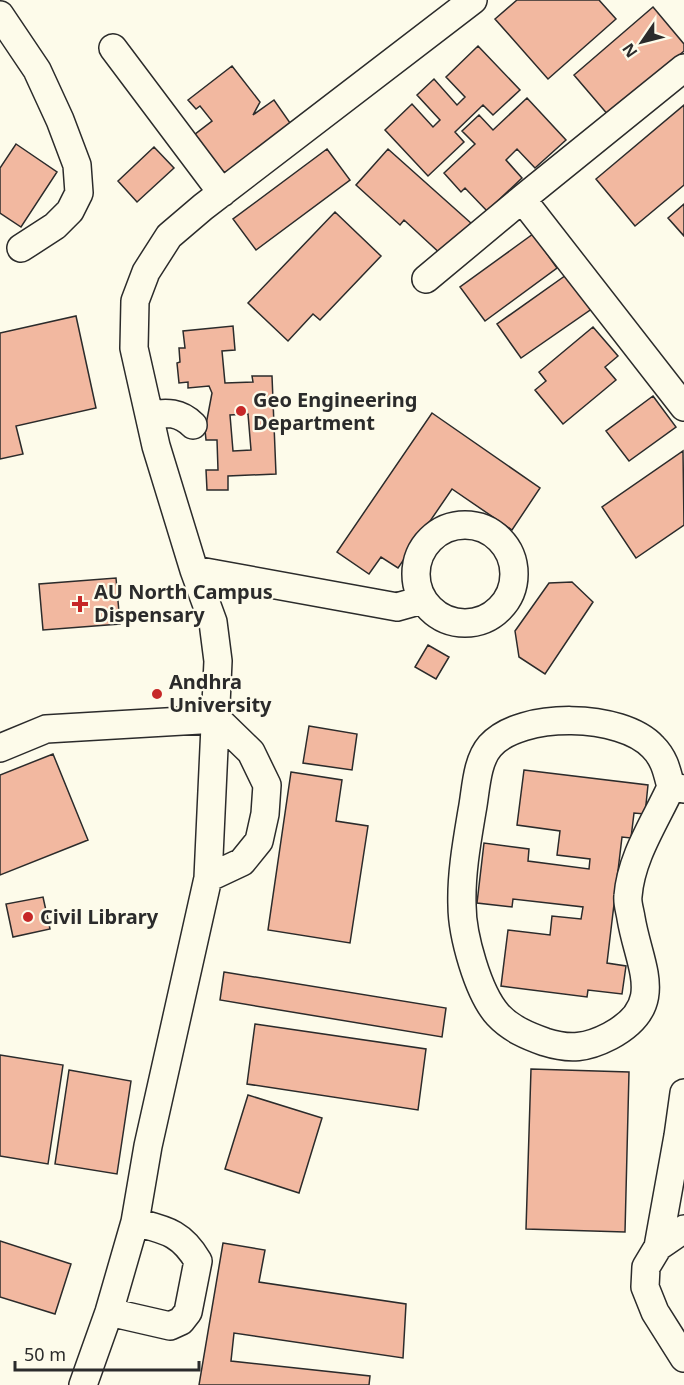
<svg xmlns="http://www.w3.org/2000/svg" width="684" height="1385" viewBox="0 0 684 1385" font-family="'Noto Sans',sans-serif">
  <rect width="100%" height="100%" fill="#fdfbea"/>
  <path fill="#f2b8a0" stroke="#2b2b2b" stroke-width="1.5" fill-rule="evenodd" d="M 517,0 L 599,0 L 616,19 L 548,79 L 495,19 Z
    M 653,7 L 684,44 L 684,51 L 609,116 L 574,75 Z
    M 478,46 L 520,90 L 493,115 L 483,105 L 455,132 L 464,142 L 428,176 L 385,130 L 412,104 L 433,127 L 440,120 L 417,95 L 434,79 L 457,105 L 465,97 L 446,77 Z
    M 232,66 L 260,102 L 253,115 L 274,100 L 295,130 L 229,180 L 194,135 L 212,121 L 200,106 L 196,109 L 188,100 Z
    M 527,98 L 566,140 L 535,168 L 517,149 L 506,160 L 522,178 L 487,211 L 465,188 L 461,192 L 444,173 L 475,144 L 462,131 L 479,115 L 493,130 Z
    M 684,105 L 684,185 L 635,226 L 596,179 Z
    M 16,144 L 57,172 L 21,227 L 0,213 L 0,168 Z
    M 154,147 L 174,168 L 137,202 L 118,181 Z
    M 327,149 L 350,180 L 256,250 L 233,219 Z
    M 388,149 L 472,224 L 443,256 L 404,220 L 400,225 L 356,185 Z
    M 684,204 L 684,236 L 668,218 Z
    M 335,212 L 381,256 L 320,320 L 313,314 L 288,341 L 248,303 Z
    M 533,234 L 557,268 L 485,321 L 460,287 Z
    M 569,273 L 593,308 L 521,358 L 497,324 Z
    M 76,316 L 96,408 L 16,426 L 23,454 L 0,459 L 0,333 Z
    M 233,326 L 235,350 L 222,351 L 225,383 L 253,382 L 252,376 L 272,376 L 276,474 L 228,476 L 228,490 L 207,490 L 206,470 L 218,470 L 217,440 L 206,440 L 205,430 L 212,393 L 209,386 L 188,388 L 188,382 L 179,383 L 177,363 L 180,362 L 179,348 L 185,348 L 183,331 ZM 248,414 L 251,450 L 233,451 L 230,415 Z
    M 593,327 L 618,356 L 605,367 L 616,380 L 563,424 L 535,390 L 546,381 L 539,372 Z
    M 653,396 L 676,427 L 629,461 L 606,431 Z
    M 432,413 L 540,488 L 512,530 L 452,489 L 398,568 L 381,557 L 369,574 L 337,552 Z
    M 683,451 L 684,525 L 636,558 L 602,507 Z
    M 116,578 L 120,624 L 43,630 L 39,584 Z
    M 572,582 L 593,602 L 545,674 L 519,657 L 515,631 L 549,583 Z
    M 428,645 L 449,657 L 436,679 L 415,667 Z
    M 309,726 L 357,734 L 352,770 L 303,763 Z
    M 53,754 L 88,840 L 0,875 L 0,775 Z
    M 524,770 L 648,785 L 645,814 L 634,813 L 631,838 L 622,837 L 607,963 L 626,966 L 622,994 L 588,990 L 587,997 L 501,986 L 508,930 L 550,935 L 552,916 L 581,919 L 583,907 L 513,899 L 512,907 L 477,903 L 484,843 L 529,849 L 528,861 L 589,869 L 590,859 L 557,855 L 560,831 L 517,825 Z
    M 291,772 L 342,780 L 336,821 L 368,826 L 350,943 L 268,930 Z
    M 43,897 L 50,929 L 13,937 L 6,904 Z
    M 224,972 L 446,1008 L 442,1037 L 220,1000 Z
    M 255,1024 L 426,1049 L 418,1110 L 247,1084 Z
    M 0,1055 L 63,1065 L 48,1164 L 0,1156 Z
    M 531,1069 L 629,1072 L 625,1232 L 526,1229 Z
    M 69,1070 L 131,1081 L 117,1174 L 55,1164 Z
    M 248,1095 L 322,1118 L 299,1193 L 225,1169 Z
    M 0,1241 L 71,1264 L 55,1314 L 0,1297 Z
    M 223,1243 L 265,1250 L 259,1282 L 406,1304 L 403,1358 L 234,1333 L 231,1361 L 370,1376 L 369,1385 L 199,1385 Z"/>
  <g fill="none" stroke-linecap="round" stroke-linejoin="round">
    <defs>
      <path id="minor" d="M 0,15 L 37,70 L 60,120 L 77,165 L 79,193 L 70,211 L 55,226 L 21,248
        M 113,48 L 222,193
        M 684,68 L 522,199 L 684,407
        M 426,279 L 522,199
        M 149,415 C 167,412 180,412 193,425
        M416 574a49 49 0 1 1 98 0a49 49 0 1 1-98 0Z
        M 194,570 L 397,607 L 422,600
        M 0,748 L 46,729 L 217,719 L 251,752 L 267,785 L 265,814 L 259,841 L 242,862 L 208,878
        M 671,787 C 667,772 665,759 653,747 C 622,713 521,711 490,746 C 476,762 476,791 472,811 C 467,841 461,874 462,905 C 462,935 478,993 498,1015 C 511,1029 528,1036 545,1042 C 570,1050 587,1048 610,1036 C 668,1005 639,967 631,918 C 630,911 627,903 628,896 C 631,857 655,822 671,787 L 684,789
        M 684,1093 L 678,1136 L 658,1247 L 646,1267 L 645,1287 L 655,1312 L 684,1358
        M 658,1247 L 684,1229
        M 109,1312 L 170,1326 L 181,1321 L 188,1312 L 198,1261 C 181,1232 165,1230 135,1222
        M 83,1385 L 109,1312 L 135,1222 L 148,1146 L 208,878 L 218,661 L 213,622 L 194,570 L 156,446 L 134,348 L 135,301 L 146,272 L 169,236 L 203,207 L 473,0"/>
    </defs>
    <use href="#minor" stroke="#2b2b2b" stroke-width="30"/>
    <use href="#minor" stroke="#fdfbea" stroke-width="27"/>
  </g>
  <g fill="#c62828" stroke="#fdfbea" stroke-width="2">
    <circle cx="241" cy="411" r="6"/>
    <path d="M77 595h6v6h6v6h-6v6h-6v-6h-6v-6h6z"/>
    <circle cx="157" cy="694" r="6"/>
    <circle cx="28" cy="917" r="6"/>
  </g>
  <g text-anchor="middle" stroke-width="4.5" stroke-linejoin="round" paint-order="stroke">
    <g font-size="20" font-weight="bold" fill="#2b2b2b" stroke="#fdfbea" text-anchor="start">
      <text x="253" y="407">Geo Engineering<tspan x="253" dy="23">Department</tspan></text>
      <text x="94" y="599">AU North Campus<tspan x="94" dy="23">Dispensary</tspan></text>
      <text x="169" y="689">Andhra<tspan x="169" dy="23">University</tspan></text>
      <text x="40" y="924">Civil Library</text>
    </g>
  </g>
  <g transform="translate(642 42) rotate(235)" stroke="#fdfbea" stroke-width="4.5" paint-order="stroke">
  <path d="M0-4.5L10 22L0 15L-10 22Z" fill="#2b2b2b"/>
  <text y="-9" font-size="16" font-weight="bold" text-anchor="middle" fill="#2b2b2b">N</text>
  </g>
  <path d="M15 1361v9h184v-9" fill="none" stroke="#2b2b2b" stroke-width="3"/>
  <text x="24" y="1361" font-size="18" fill="#2b2b2b" stroke="#fdfbea" stroke-width="4.5" paint-order="stroke">50 m</text>
</svg>
